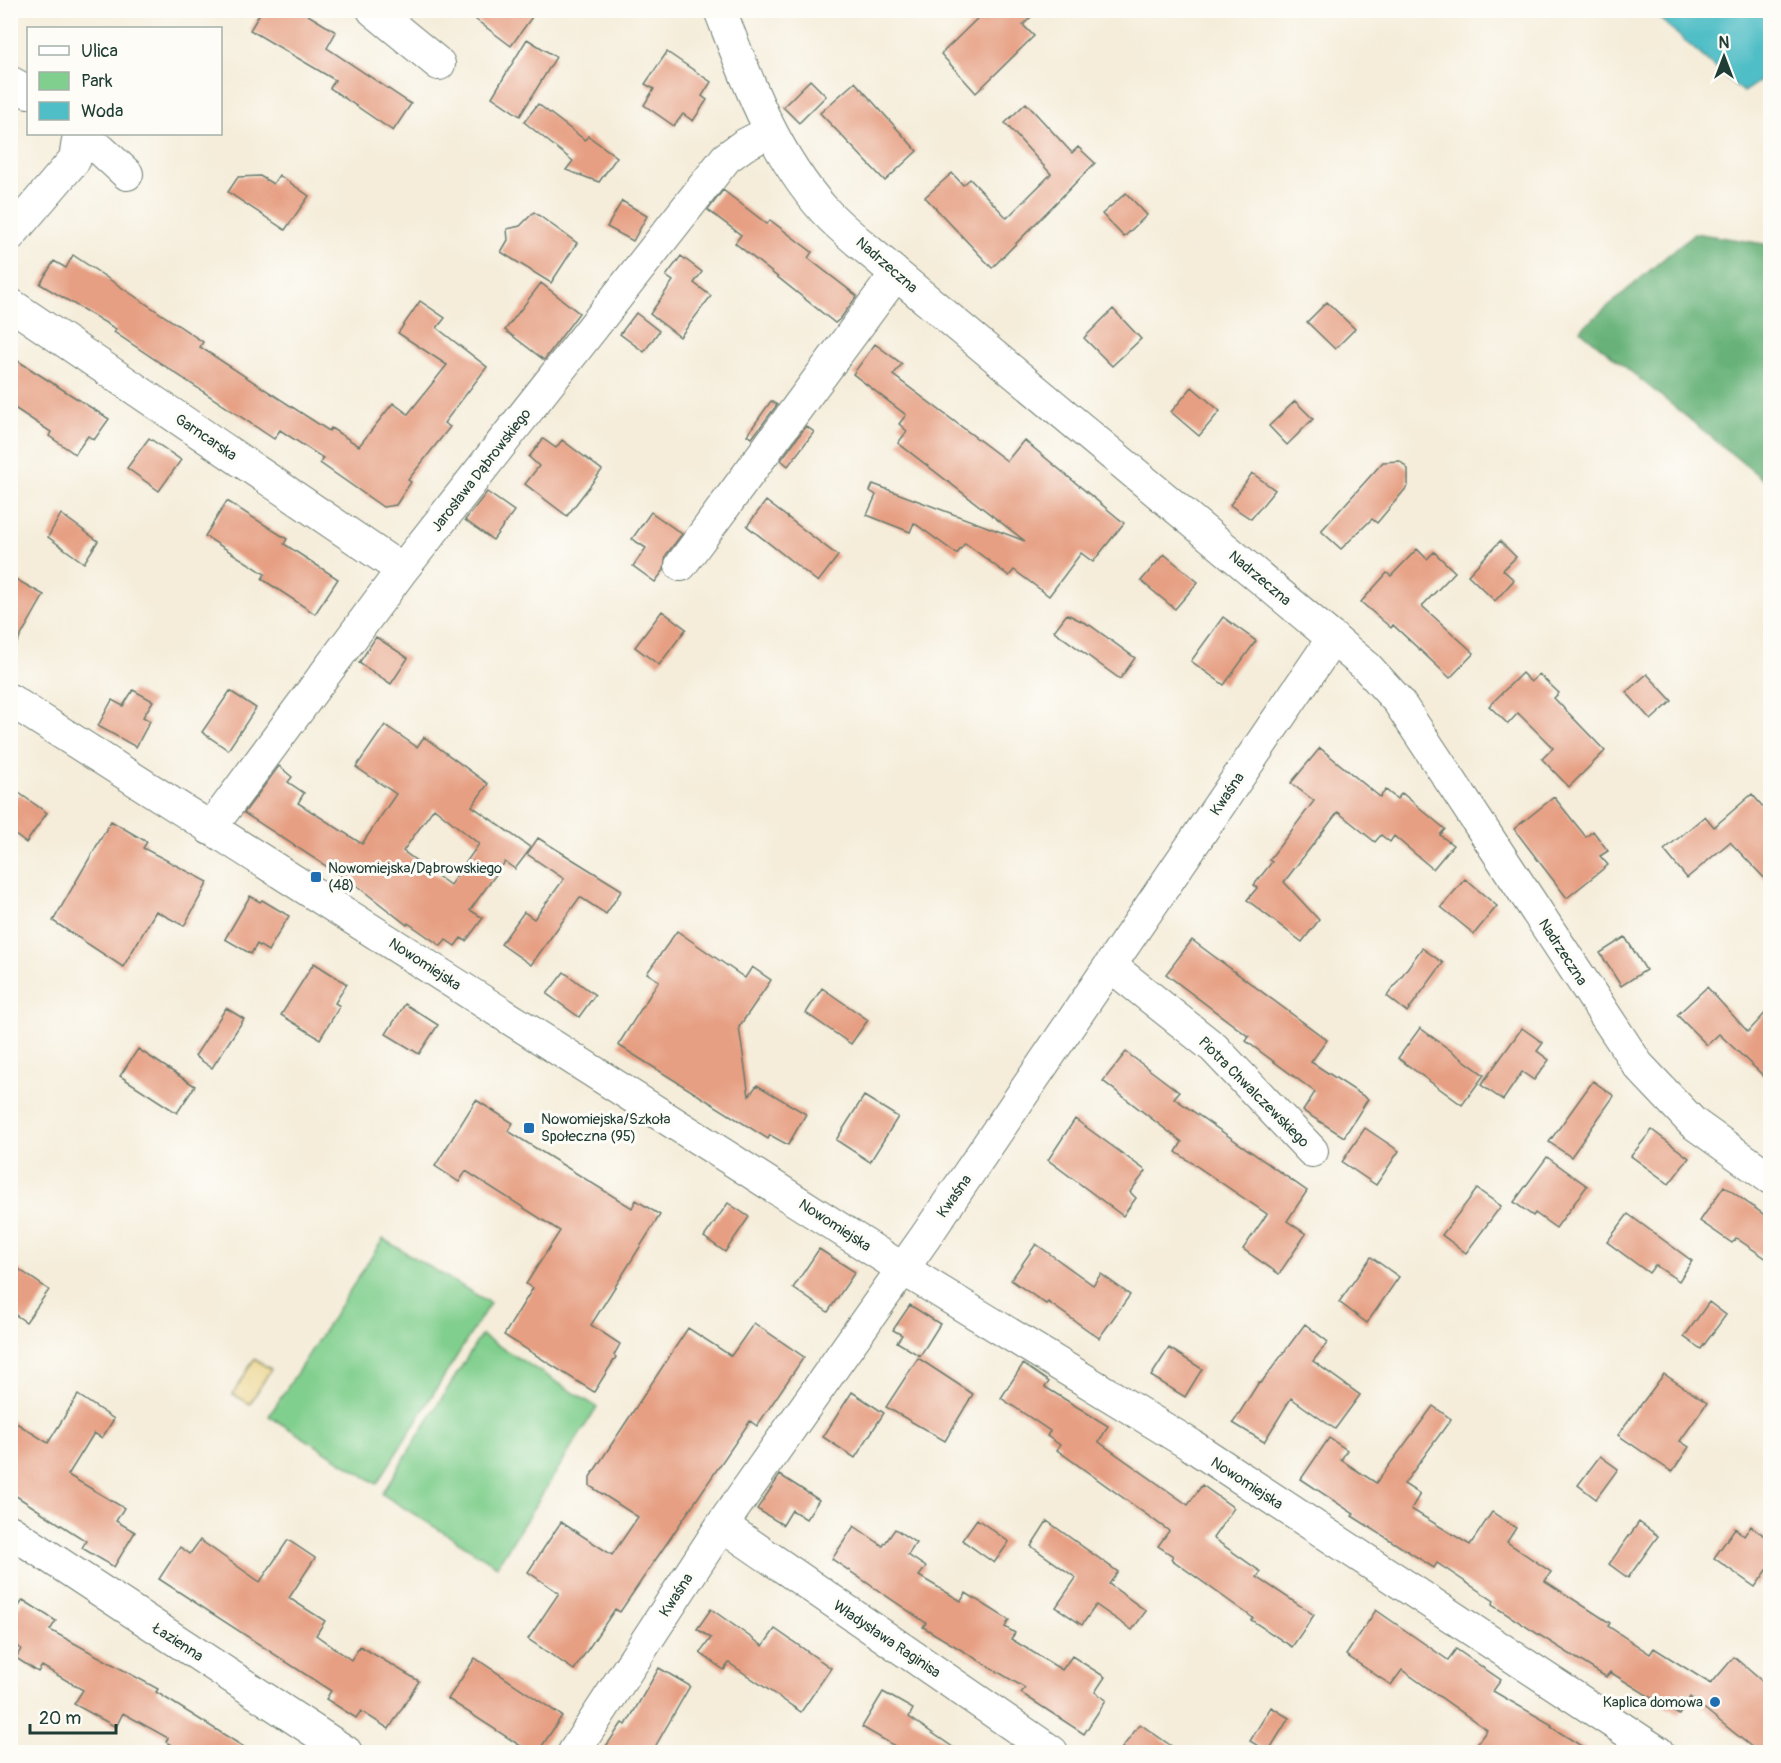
<svg xmlns="http://www.w3.org/2000/svg" width="1781" height="1763" viewBox="0 0 1781 1763" font-family="Pangolin,sans-serif">
  <rect width="100%" height="100%" fill="#fdfcf7"/>
  <filter id="ink" filterUnits="userSpaceOnUse"><feTurbulence type="fractalNoise" baseFrequency=".0167" numOctaves="2"/><feDisplacementMap in="SourceGraphic" scale="12" xChannelSelector="R" yChannelSelector="G"/><feConvolveMatrix kernelMatrix="1 2 1 2 8 2 1 2 1" color-interpolation-filters="sRGB"/></filter>
  <filter id="wash" filterUnits="userSpaceOnUse"><feTurbulence type="fractalNoise" baseFrequency=".008" numOctaves="4" result="noise"/><feDisplacementMap in="SourceGraphic" scale="24" xChannelSelector="R" yChannelSelector="G"/><feGaussianBlur stdDeviation="1.35" result="paint"/><feColorMatrix in="noise" values="0 0 0 0 0 0 0 0 0 0 0 0 0 0 0 0 0 1.4 0 .05"/><feComposite in="paint" operator="in"/></filter>
  <g filter="url(#wash)">
    <rect width="100%" height="100%" fill="#f5edda"/>
    <path fill="#81cf8e" stroke="#508661" stroke-width="1.5" d="M 383,1239 L 490,1303 L 377,1484 L 269,1416 Z
      M 481,1335 L 597,1407 L 497,1566 L 382,1494 Z"/>
    <path fill="#68b279" stroke="#447856" stroke-width="1.5" d="M 1694,233 L 1770,245 L 1770,485 L 1580,330 Z"/>
    <path fill="#eeda9e" stroke="#868c69" stroke-width="1.5" d="M 254,1359 L 271,1369 L 250,1404 L 233,1394 Z"/>
    <path fill="#50bec6" stroke="#387e7d" stroke-width="1.5" d="M 1651,11 L 1770,11 L 1770,74 L 1743,92 Z"/>
    <g id="blocks">
      <path fill="#e69f82" fill-rule="evenodd" d="M 262,10 L 300,10 L 336,32 L 327,48 L 411,104 L 393,131 L 330,88 L 335,80 L 250,30 Z
        M 463,10 L 537,10 L 511,46 Z
        M 986,10 L 1038,10 L 1023,25 L 1034,36 L 976,93 L 941,54 Z
        M 527,39 L 556,57 L 520,116 L 492,97 Z
        M 667,52 L 711,82 L 702,96 L 707,100 L 693,121 L 683,114 L 674,126 L 644,105 L 654,89 L 645,84 Z
        M 810,80 L 826,96 L 799,123 L 783,107 Z
        M 855,82 L 917,151 L 885,181 L 820,113 Z
        M 1026,103 L 1072,153 L 1078,147 L 1095,163 L 992,268 L 925,197 L 952,173 L 963,185 L 970,179 L 1007,218 L 1051,174 L 1005,123 Z
        M 538,104 L 585,140 L 588,136 L 617,157 L 599,182 L 566,170 L 573,161 L 524,122 Z
        M 279,175 L 309,196 L 285,230 L 228,192 L 238,177 L 260,176 L 273,184 Z
        M 723,190 L 767,224 L 770,220 L 812,252 L 808,258 L 857,296 L 840,319 L 835,323 L 735,243 L 741,235 L 708,210 Z
        M 1126,193 L 1147,215 L 1124,237 L 1102,214 Z
        M 622,201 L 647,216 L 633,241 L 607,227 Z
        M 534,212 L 577,243 L 551,283 L 501,252 L 508,240 L 507,229 L 520,226 Z
        M 73,255 L 203,342 L 200,347 L 329,431 L 331,428 L 359,446 L 393,403 L 408,414 L 447,365 L 398,333 L 420,301 L 445,318 L 437,328 L 487,367 L 444,423 L 450,427 L 408,480 L 411,482 L 396,505 L 383,507 L 320,463 L 323,458 L 280,430 L 274,439 L 114,332 L 116,329 L 40,284 L 54,261 L 66,268 Z
        M 681,256 L 702,272 L 694,283 L 711,296 L 680,337 L 650,314 L 673,281 L 666,276 Z
        M 541,283 L 579,313 L 544,360 L 505,330 Z
        M 1327,302 L 1355,329 L 1335,349 L 1307,322 Z
        M 1113,309 L 1141,339 L 1112,366 L 1084,338 Z
        M 636,313 L 659,331 L 644,352 L 620,334 Z
        M 875,344 L 902,364 L 893,375 L 1007,461 L 1024,440 L 1124,523 L 1093,562 L 1081,553 L 1049,596 L 1014,570 L 1009,576 L 965,543 L 957,554 L 914,523 L 910,532 L 867,515 L 876,495 L 870,491 L 873,484 L 1025,541 L 898,443 L 907,431 L 899,424 L 906,415 L 853,374 Z
        M 10,356 L 109,419 L 94,440 L 88,436 L 75,454 L 49,436 L 51,432 L 10,405 Z
        M 1192,387 L 1220,411 L 1199,436 L 1171,412 Z
        M 771,401 L 777,405 L 752,438 L 747,435 Z
        M 1295,401 L 1313,419 L 1287,445 L 1269,426 Z
        M 806,426 L 814,432 L 788,466 L 781,460 Z
        M 149,438 L 181,460 L 159,491 L 127,468 Z
        M 543,439 L 556,448 L 562,440 L 602,470 L 567,516 L 525,484 L 539,466 L 529,457 Z
        M 1400,461 L 1408,469 L 1408,486 L 1377,523 L 1372,519 L 1341,549 L 1321,531 L 1383,462 Z
        M 1252,473 L 1275,490 L 1251,519 L 1230,505 Z
        M 487,492 L 514,511 L 493,540 L 465,520 Z
        M 227,501 L 287,539 L 284,544 L 338,579 L 315,614 L 262,579 L 265,574 L 205,536 Z
        M 766,501 L 838,556 L 818,582 L 747,526 Z
        M 651,512 L 682,534 L 666,555 L 664,570 L 655,582 L 633,566 L 646,548 L 632,539 Z
        M 61,514 L 98,541 L 84,563 L 48,537 Z
        M 1500,541 L 1516,557 L 1503,570 L 1514,580 L 1495,601 L 1468,575 Z
        M 1417,549 L 1427,559 L 1434,552 L 1455,572 L 1422,606 L 1474,653 L 1450,678 L 1393,625 L 1391,628 L 1361,602 L 1387,573 L 1391,576 Z
        M 1164,554 L 1198,582 L 1175,609 L 1141,581 Z
        M 10,576 L 44,595 L 10,655 Z
        M 662,611 L 686,629 L 659,665 L 635,647 Z
        M 1067,614 L 1091,626 L 1135,658 L 1120,679 L 1054,631 Z
        M 1223,617 L 1256,641 L 1224,685 L 1191,661 Z
        M 376,637 L 408,658 L 391,684 L 359,663 Z
        M 1522,673 L 1531,682 L 1539,674 L 1559,693 L 1554,698 L 1605,751 L 1569,787 L 1542,759 L 1553,748 L 1518,713 L 1508,724 L 1489,706 Z
        M 1647,674 L 1672,701 L 1651,720 L 1626,692 Z
        M 133,690 L 153,701 L 143,717 L 150,721 L 136,747 L 98,726 L 112,700 L 123,706 Z
        M 230,691 L 256,708 L 228,750 L 202,732 Z
        M 385,725 L 417,747 L 424,737 L 488,784 L 472,806 L 531,848 L 515,869 L 505,862 L 470,910 L 483,918 L 466,941 L 461,938 L 455,946 L 446,940 L 441,946 L 408,923 L 407,925 L 357,886 L 244,813 L 279,766 L 292,777 L 288,782 L 304,793 L 298,803 L 362,844 L 396,794 L 356,767 ZM 434,808 L 479,844 L 450,885 L 403,851 Z
        M 1320,748 L 1380,797 L 1386,790 L 1397,799 L 1402,793 L 1445,829 L 1440,835 L 1453,845 L 1433,869 L 1394,836 L 1390,842 L 1381,835 L 1375,842 L 1338,812 L 1284,882 L 1319,920 L 1302,942 L 1247,900 L 1257,888 L 1254,885 L 1272,862 L 1269,860 L 1314,801 L 1291,783 Z
        M 19,793 L 47,813 L 26,843 L 10,831 L 10,804 Z
        M 1752,794 L 1770,815 L 1770,884 L 1730,842 L 1687,878 L 1664,850 L 1705,816 L 1714,827 Z
        M 1554,797 L 1586,837 L 1593,831 L 1608,851 L 1600,856 L 1608,865 L 1567,898 L 1514,829 Z
        M 111,821 L 147,842 L 143,848 L 208,882 L 184,926 L 156,911 L 123,967 L 53,921 Z
        M 538,838 L 622,890 L 606,914 L 580,897 L 531,965 L 501,944 L 524,912 L 534,919 L 564,879 L 527,854 Z
        M 1465,879 L 1497,906 L 1474,934 L 1441,907 Z
        M 250,896 L 260,902 L 262,900 L 289,916 L 268,951 L 257,944 L 251,954 L 225,939 Z
        M 677,931 L 745,978 L 752,967 L 771,980 L 739,1027 L 749,1096 L 757,1085 L 806,1114 L 788,1145 L 770,1135 L 768,1139 L 618,1045 L 659,981 L 647,973 Z
        M 1625,937 L 1646,970 L 1621,986 L 1600,953 Z
        M 1192,940 L 1327,1040 L 1311,1062 L 1368,1099 L 1344,1137 L 1303,1111 L 1315,1092 L 1246,1041 L 1249,1037 L 1166,974 Z
        M 1422,948 L 1443,963 L 1407,1012 L 1387,996 Z
        M 314,963 L 347,984 L 335,1003 L 340,1006 L 320,1039 L 281,1015 Z
        M 564,972 L 595,995 L 579,1017 L 547,994 Z
        M 1707,987 L 1748,1032 L 1770,1008 L 1770,1082 L 1719,1034 L 1707,1045 L 1677,1015 Z
        M 822,988 L 868,1020 L 851,1044 L 806,1013 Z
        M 405,1004 L 438,1025 L 419,1054 L 386,1034 Z
        M 226,1008 L 244,1019 L 212,1068 L 195,1056 Z
        M 1420,1028 L 1484,1075 L 1462,1105 L 1398,1058 Z
        M 1522,1028 L 1543,1043 L 1537,1051 L 1549,1060 L 1534,1080 L 1522,1072 L 1503,1100 L 1481,1085 Z
        M 138,1049 L 195,1086 L 177,1113 L 120,1076 Z
        M 1126,1052 L 1179,1092 L 1174,1098 L 1307,1191 L 1287,1221 L 1306,1234 L 1279,1274 L 1243,1249 L 1267,1214 L 1176,1152 L 1182,1142 L 1103,1081 Z
        M 1593,1081 L 1614,1096 L 1571,1157 L 1549,1142 Z
        M 864,1096 L 898,1117 L 870,1162 L 836,1140 Z
        M 476,1100 L 513,1123 L 508,1131 L 632,1208 L 636,1200 L 660,1215 L 591,1325 L 620,1344 L 614,1355 L 616,1357 L 594,1392 L 504,1335 L 533,1288 L 526,1284 L 560,1231 L 466,1171 L 459,1182 L 435,1166 Z
        M 1075,1119 L 1146,1171 L 1130,1192 L 1136,1198 L 1123,1216 L 1048,1160 Z
        M 1365,1128 L 1399,1151 L 1376,1185 L 1342,1162 Z
        M 1652,1130 L 1689,1158 L 1669,1184 L 1631,1156 Z
        M 1547,1157 L 1587,1186 L 1556,1228 L 1535,1213 L 1533,1216 L 1514,1202 Z
        M 1724,1186 L 1770,1219 L 1770,1261 L 1736,1238 L 1732,1243 L 1700,1221 Z
        M 1477,1189 L 1501,1206 L 1466,1253 L 1442,1235 Z
        M 728,1203 L 749,1217 L 725,1252 L 704,1237 Z
        M 1628,1214 L 1692,1261 L 1679,1281 L 1655,1265 L 1649,1273 L 1607,1242 Z
        M 1036,1244 L 1093,1285 L 1101,1274 L 1130,1295 L 1099,1338 L 1048,1302 L 1046,1304 L 1011,1280 Z
        M 819,1249 L 855,1272 L 828,1312 L 793,1288 Z
        M 1371,1257 L 1399,1277 L 1367,1323 L 1339,1302 Z
        M 10,1263 L 49,1290 L 26,1322 L 10,1311 Z
        M 1709,1302 L 1726,1315 L 1701,1349 L 1684,1337 Z
        M 910,1305 L 940,1324 L 920,1356 L 897,1342 L 902,1335 L 893,1330 Z
        M 754,1323 L 804,1357 L 757,1426 L 750,1421 L 620,1612 L 615,1609 L 574,1670 L 528,1639 L 559,1593 L 528,1572 L 561,1522 L 612,1555 L 638,1517 L 590,1486 L 590,1477 L 688,1328 L 731,1356 Z
        M 1305,1324 L 1328,1342 L 1313,1361 L 1360,1395 L 1335,1429 L 1291,1398 L 1264,1442 L 1233,1423 L 1259,1382 L 1261,1383 Z
        M 1169,1348 L 1202,1369 L 1185,1397 L 1151,1376 Z
        M 918,1358 L 973,1394 L 945,1441 L 886,1407 Z
        M 1023,1364 L 1049,1382 L 1045,1387 L 1108,1426 L 1099,1442 L 1188,1505 L 1202,1485 L 1234,1508 L 1213,1538 L 1261,1572 L 1257,1577 L 1314,1615 L 1292,1647 L 1251,1620 L 1253,1618 L 1171,1559 L 1173,1556 L 1158,1546 L 1169,1531 L 1057,1450 L 1060,1445 L 1047,1436 L 1050,1431 L 1001,1398 Z
        M 1664,1374 L 1707,1403 L 1680,1441 L 1689,1447 L 1672,1472 L 1618,1435 Z
        M 852,1392 L 884,1413 L 855,1458 L 823,1437 Z
        M 78,1395 L 114,1419 L 102,1438 L 94,1433 L 68,1475 L 124,1508 L 116,1521 L 135,1532 L 114,1567 L 82,1548 L 86,1541 L 10,1492 L 10,1419 L 48,1443 Z
        M 1433,1406 L 1451,1419 L 1404,1484 L 1420,1494 L 1411,1509 L 1470,1545 L 1492,1512 L 1516,1528 L 1507,1542 L 1551,1572 L 1545,1581 L 1610,1623 L 1608,1626 L 1650,1654 L 1654,1648 L 1711,1684 L 1734,1657 L 1770,1688 L 1770,1752 L 1758,1752 L 1690,1697 L 1679,1715 L 1610,1672 L 1606,1677 L 1492,1605 L 1494,1601 L 1437,1563 L 1434,1568 L 1352,1516 L 1354,1514 L 1301,1479 L 1329,1438 L 1347,1450 L 1341,1460 L 1376,1483 Z
        M 1600,1456 L 1618,1469 L 1596,1499 L 1578,1485 Z
        M 780,1475 L 819,1500 L 806,1519 L 792,1510 L 783,1525 L 757,1509 Z
        M 977,1519 L 1009,1542 L 994,1563 L 962,1540 Z
        M 1047,1521 L 1118,1572 L 1109,1584 L 1146,1611 L 1132,1630 L 1096,1605 L 1082,1625 L 1056,1607 L 1076,1578 L 1031,1546 Z
        M 1639,1522 L 1658,1536 L 1628,1578 L 1609,1564 Z
        M 854,1526 L 883,1546 L 895,1529 L 916,1543 L 908,1555 L 926,1567 L 919,1576 L 961,1601 L 966,1593 L 1009,1620 L 1005,1627 L 1015,1633 L 1011,1639 L 1062,1670 L 1072,1656 L 1105,1677 L 1095,1692 L 1106,1700 L 1084,1734 L 1021,1693 L 1025,1688 L 923,1627 L 926,1623 L 832,1559 Z
        M 1751,1526 L 1770,1540 L 1770,1566 L 1755,1587 L 1714,1558 L 1735,1528 L 1744,1536 Z
        M 200,1540 L 260,1582 L 288,1540 L 315,1558 L 289,1598 L 325,1621 L 316,1635 L 351,1660 L 360,1646 L 419,1681 L 389,1729 L 361,1711 L 356,1718 L 326,1699 L 331,1691 L 159,1579 L 180,1547 L 190,1554 Z
        M 23,1600 L 56,1621 L 50,1630 L 158,1689 L 156,1692 L 252,1752 L 183,1752 L 166,1742 L 168,1738 L 123,1713 L 116,1727 L 74,1704 L 83,1690 L 42,1666 L 38,1672 L 16,1658 L 21,1649 L 10,1642 L 10,1620 Z
        M 711,1609 L 763,1646 L 775,1629 L 831,1668 L 801,1712 L 729,1663 L 724,1670 L 700,1653 L 711,1638 L 697,1629 Z
        M 1376,1610 L 1448,1660 L 1456,1649 L 1501,1680 L 1493,1691 L 1552,1725 L 1551,1727 L 1591,1752 L 1471,1752 L 1487,1730 L 1402,1670 L 1391,1685 L 1346,1655 Z
        M 475,1658 L 562,1716 L 538,1752 L 530,1752 L 448,1699 Z
        M 659,1668 L 690,1686 L 652,1752 L 602,1752 L 622,1723 L 626,1725 Z
        M 883,1692 L 913,1709 L 909,1717 L 960,1752 L 905,1752 L 862,1727 Z
        M 1271,1707 L 1289,1718 L 1268,1752 L 1250,1741 Z
        M 1140,1724 L 1180,1752 L 1119,1752 Z"/>
    </g>
  </g>
  <g filter="url(#ink)">
    <use href="#blocks" fill-opacity="0" stroke="#6a7b6e" stroke-width="1.5"/>
    <g fill="none" stroke-linecap="round" stroke-linejoin="round">
      <defs>
        <path id="minor" d="M 373,10 L 439,64
          M 720,10 C 747,80 773,153 824,210 C 845,233 873,253 896,274 L 1367,667 L 1398,701 L 1638,1065 L 1693,1123 L 1770,1178
          M 10,82 L 28,92
          M 80,139 L 101,150 L 127,174
          M 10,235 L 75,159 L 79,134
          M 10,304 L 402,570
          M 681,565 L 896,274
          M 10,700 L 903,1269 L 1191,1445 L 1658,1752
          M 210,829 L 402,570 L 726,158 L 744,145 L 771,131
          M 1112,967 L 1214,1048 L 1312,1151
          M 722,1525 L 1052,1752
          M 10,1531 L 346,1752
          M 574,1752 L 722,1525 L 926,1236 L 1333,638"/>
      </defs>
      <use href="#minor" stroke="#6a7b6e" stroke-width="34"/>
      <use href="#minor" stroke="#fff" stroke-width="32"/>
    </g>
  </g>
  <g fill="#1f6fb2" stroke="#fdfcf7" stroke-width="2">
    <rect x="310" y="871" width="12" height="12" rx="3"/>
    <rect x="523" y="1122" width="12" height="12" rx="3"/>
    <circle cx="1715" cy="1702" r="6"/>
  </g>
  <g text-anchor="middle" stroke-width="6" stroke-linejoin="round" paint-order="stroke">
    <g font-size="15" fill="#1f3d34" stroke="#fdfcf7">
      <text transform="translate(887 265) rotate(41)" y="5">Nadrzeczna</text>
      <text transform="translate(206 437) rotate(34)" y="5">Garncarska</text>
      <text transform="translate(481 470) rotate(-52)" y="5">Jarosława Dąbrowskiego</text>
      <text transform="translate(1260 578) rotate(40)" y="5">Nadrzeczna</text>
      <text transform="translate(1227 794) rotate(-56)" y="5">Kwaśna</text>
      <text transform="translate(1563 952) rotate(57)" y="5">Nadrzeczna</text>
      <text transform="translate(425 964) rotate(33)" y="5">Nowomiejska</text>
      <text transform="translate(1254 1092) rotate(45)" y="5">Piotra Chwalczewskiego</text>
      <text transform="translate(954 1196) rotate(-55)" y="5">Kwaśna</text>
      <text transform="translate(835 1225) rotate(33)" y="5">Nowomiejska</text>
      <text transform="translate(1247 1483) rotate(33)" y="5">Nowomiejska</text>
      <text transform="translate(676 1595) rotate(-57)" y="5">Kwaśna</text>
      <text transform="translate(887 1639) rotate(34)" y="5">Władysława Raginisa</text>
      <text transform="translate(178 1642) rotate(33)" y="5">Łazienna</text>
    </g>
    <g font-size="15" fill="#1f3d34" stroke="#fdfcf7" text-anchor="start">
      <text x="328" y="873">Nowomiejska/Dąbrowskiego<tspan x="328" dy="17">(48)</tspan></text>
      <text x="541" y="1124">Nowomiejska/Szkoła<tspan x="541" dy="17">Społeczna (95)</tspan></text>
      <text x="1703" y="1707" text-anchor="end">Kaplica domowa</text>
    </g>
  </g>
  <rect width="1781" height="1763" fill="none" stroke="#fdfcf7" stroke-width="36"/>
  <rect x="27" y="27" width="195" height="108" fill="#fdfcf7" stroke="#a4b0a9" stroke-width="1.5"/>
  <rect x="39" y="46" width="30" height="9" fill="#ffffff" stroke="#a4b0a9" stroke-width="1.5"/>
  <text x="81" y="57" font-size="18" fill="#1f3d34">Ulica</text>
  <rect x="39" y="72" width="30" height="18" fill="#81cf8e" stroke="#a4b0a9" stroke-width="1.5"/>
  <text x="81" y="87" font-size="18" fill="#1f3d34">Park</text>
  <rect x="39" y="102" width="30" height="18" fill="#50bec6" stroke="#a4b0a9" stroke-width="1.5"/>
  <text x="81" y="117" font-size="18" fill="#1f3d34">Woda</text>
  <g transform="translate(1724 57)" stroke="#fdfcf7" stroke-width="4.5" paint-order="stroke">
  <path d="M0-4.5L10 22L0 15L-10 22Z" fill="#1f3d34"/>
  <text y="-9" font-size="16" font-weight="bold" text-anchor="middle" fill="#1f3d34">N</text>
  </g>
  <path d="M30 1724v9h86v-9" fill="none" stroke="#1f3d34" stroke-width="3"/>
  <text x="39" y="1724" font-size="18" fill="#1f3d34" stroke="#fdfcf7" stroke-width="4.5" paint-order="stroke">20 m</text>
</svg>
